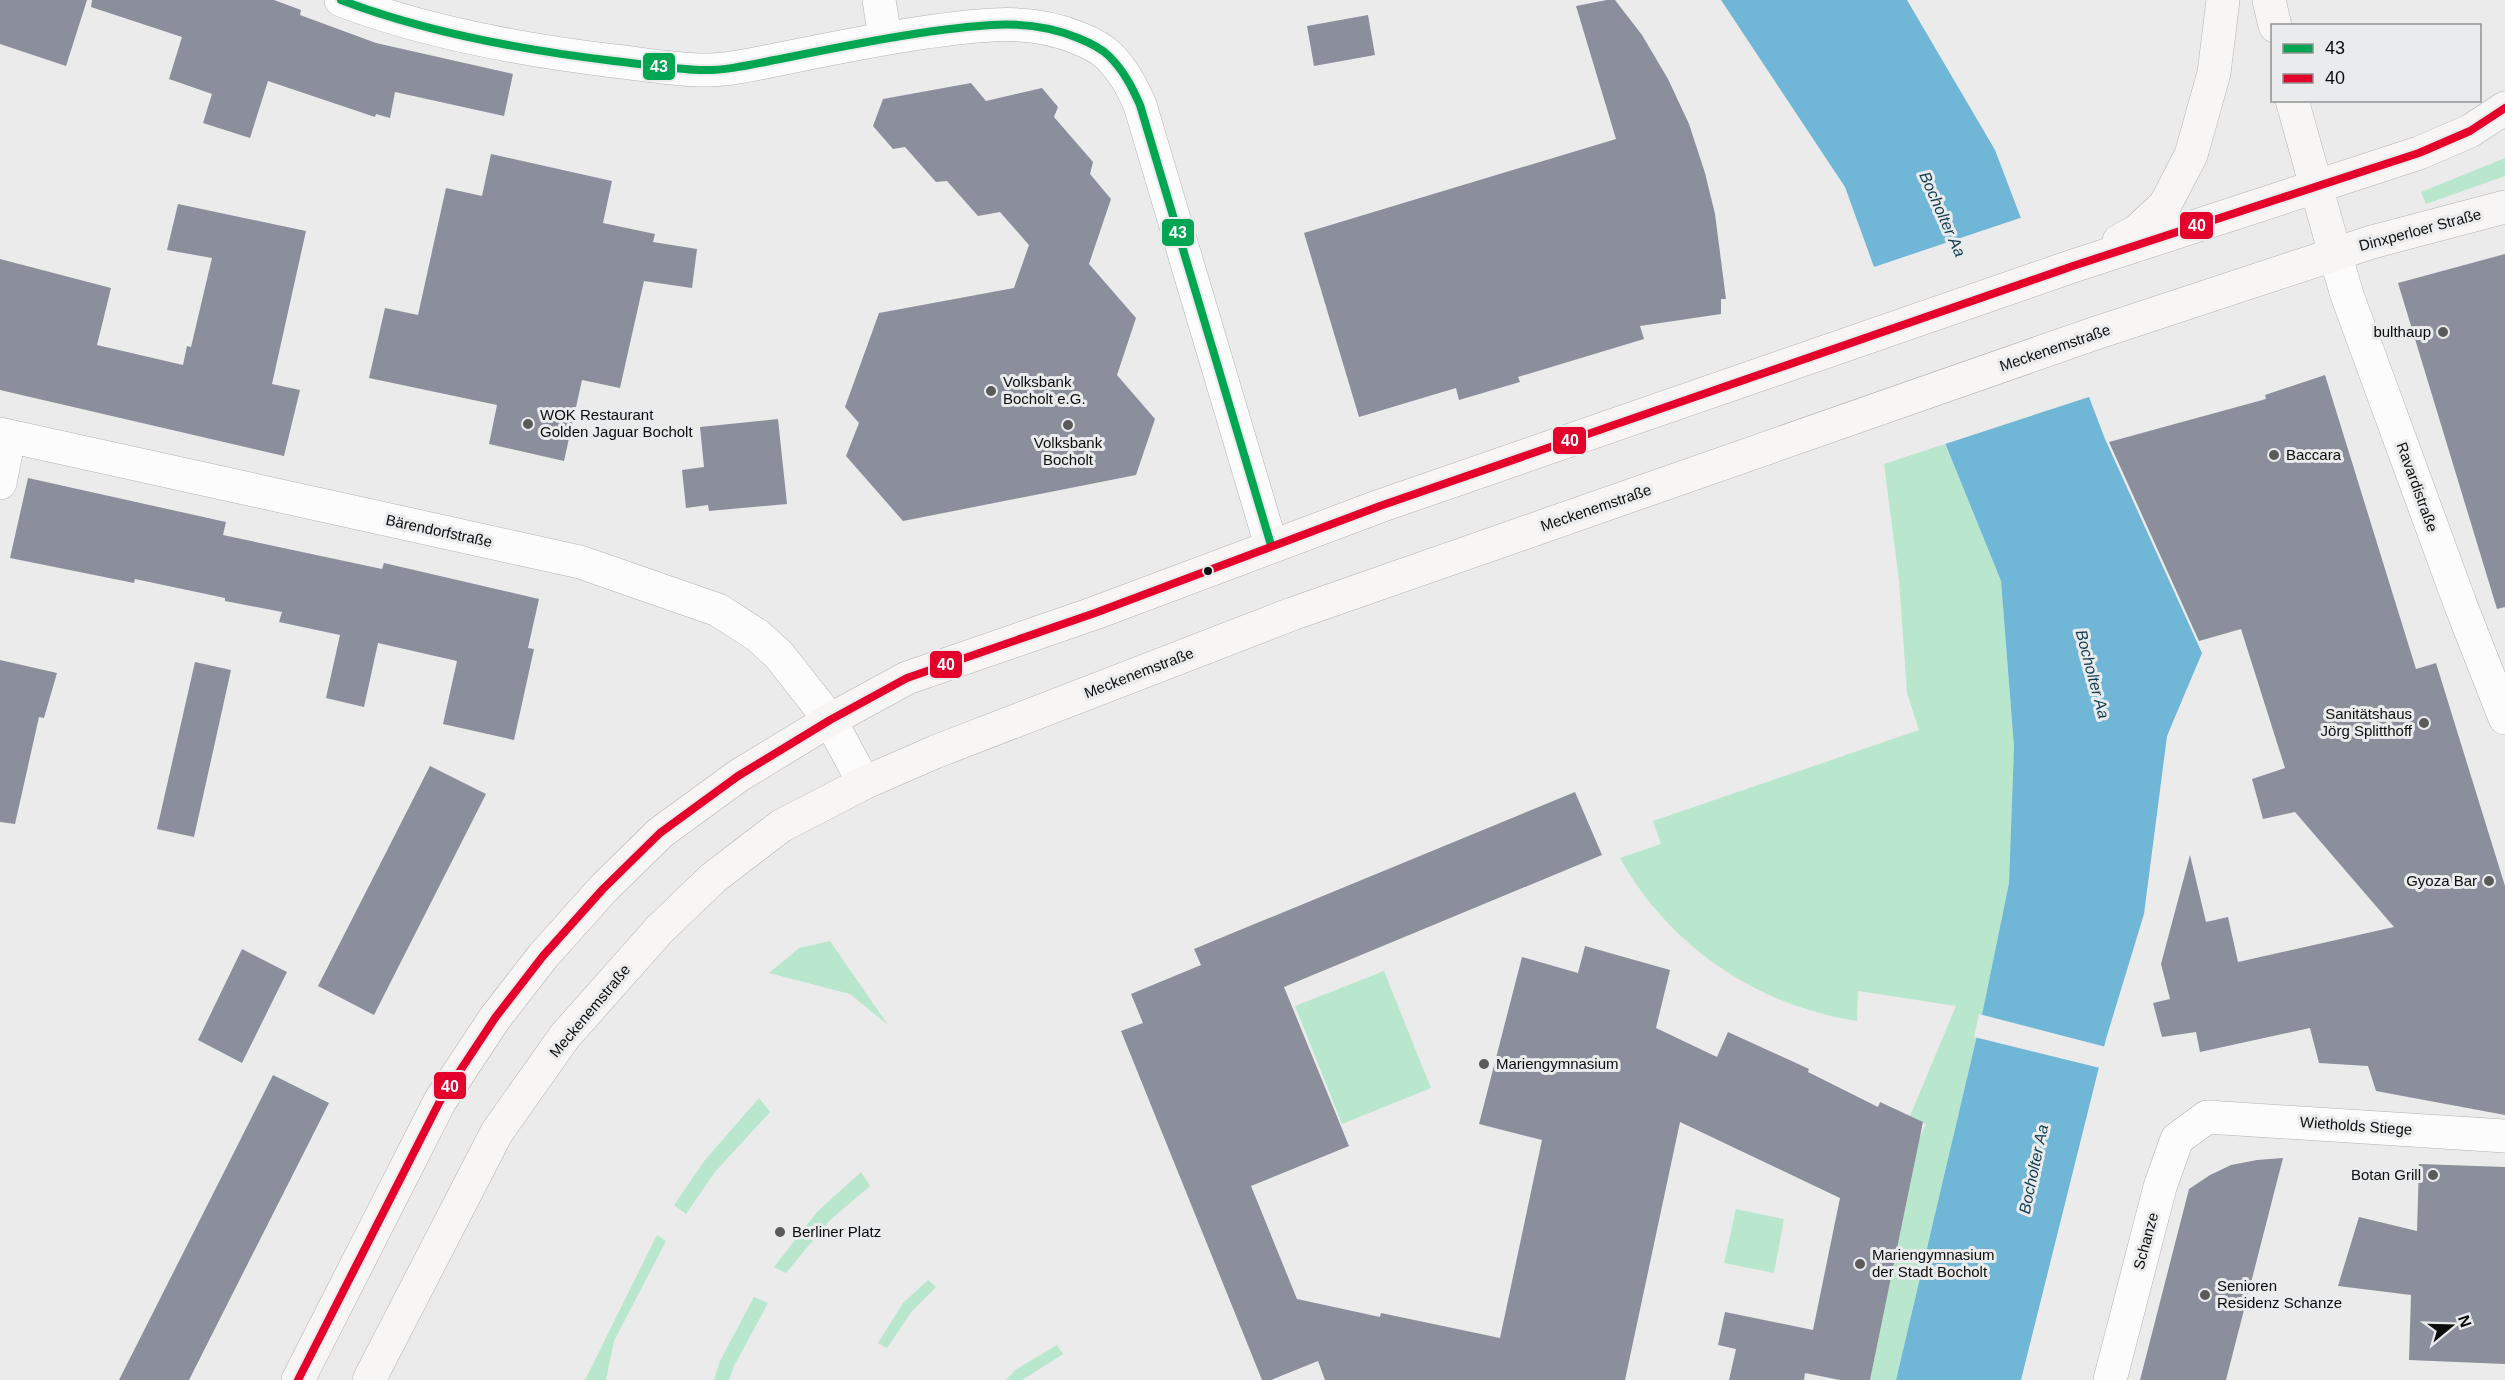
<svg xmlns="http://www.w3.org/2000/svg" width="2505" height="1380" viewBox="0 0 2505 1380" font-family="Arial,sans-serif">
  <rect width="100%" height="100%" fill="#ebebeb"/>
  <path fill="#b8e7cd" d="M 2505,158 L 2505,176 L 2426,204 L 2421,192 Z
    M 1945,444 L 2001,581 L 2014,747 L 2009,883 L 1983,1010 L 1896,1380 L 1870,1380 L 1915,1161 L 1909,1159 L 1926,1124 L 1910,1116 L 1956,1006 L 1858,991 L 1857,1021 C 1757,1006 1669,946 1620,858 L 1661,844 L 1653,821 L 1919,730 L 1907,693 L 1899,580 L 1884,464 Z
    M 830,941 L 888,1025 L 850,994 L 769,973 L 799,948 Z
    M 1384,971 L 1431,1088 L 1342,1124 L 1295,1006 Z
    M 759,1098 L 770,1112 L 715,1172 L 686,1214 L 674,1205 L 705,1160 Z
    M 861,1172 L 870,1186 L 829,1221 L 786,1273 L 774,1267 L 817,1212 Z
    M 1736,1209 L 1784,1219 L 1774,1273 L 1724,1263 Z
    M 657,1235 L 666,1241 L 614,1341 L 606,1380 L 585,1380 Z
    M 928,1280 L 936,1287 L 912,1311 L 887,1348 L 878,1343 L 903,1303 Z
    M 754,1297 L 768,1303 L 734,1366 L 729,1380 L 714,1380 L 720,1361 Z
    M 1057,1345 L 1063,1354 L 1022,1380 L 1006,1380 L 1015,1370 Z"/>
  <path fill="#70b6d6" d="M 1721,0 L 1907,0 L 1995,150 L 2105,439 L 2202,653 L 2167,736 L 2144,914 L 2106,1039 L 2021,1380 L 1896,1380 L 1983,1010 L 2009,883 L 2014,747 L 2001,581 L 1878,278 L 1845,187 Z"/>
  <path fill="#ebebeb" d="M 2023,217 L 2092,396 L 1942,445 L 1871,268 Z
    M 1979,1014 L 2106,1047 L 2100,1068 L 1974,1037 Z"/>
  <path fill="#8b8f9c" d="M 0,0 L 87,0 L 66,66 L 0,44 Z
    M 92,0 L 274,0 L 301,10 L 300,15 L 376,43 L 513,74 L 504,116 L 395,92 L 390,118 L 376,114 L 375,117 L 268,81 L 250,138 L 203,123 L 212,94 L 169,79 L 182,37 L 91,7 Z
    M 1607,0 L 1615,0 L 1642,35 L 1668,79 L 1689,124 L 1705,173 L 1715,214 L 1726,299 L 1721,299 L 1721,314 L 1640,326 L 1644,339 L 1518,377 L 1520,382 L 1459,400 L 1456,388 L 1359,417 L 1304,233 L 1616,139 L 1576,6 Z
    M 1368,15 L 1375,55 L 1314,66 L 1307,26 Z
    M 971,83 L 986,101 L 1042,88 L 1058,107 L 1054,117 L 1093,162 L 1090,174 L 1111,199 L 1089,264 L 1136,318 L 1117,375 L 1155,419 L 1136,475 L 903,521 L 846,456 L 859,423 L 845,407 L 879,313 L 1014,288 L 1029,245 L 1000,212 L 978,216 L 947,181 L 936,182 L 905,147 L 893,149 L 873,126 L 883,99 Z
    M 491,154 L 612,181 L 603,223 L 655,234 L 653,242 L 697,249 L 692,288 L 644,281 L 620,388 L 582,380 L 564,461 L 489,444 L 497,405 L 369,378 L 385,308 L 418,315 L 446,188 L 482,196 Z
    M 178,204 L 306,231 L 272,384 L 300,390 L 284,456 L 0,390 L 0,259 L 111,288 L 97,345 L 183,365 L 187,346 L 191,347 L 212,258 L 167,250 Z
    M 2505,254 L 2505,607 L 2497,609 L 2398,283 Z
    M 2325,375 L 2416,669 L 2436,663 L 2505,886 L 2505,1115 L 2376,1091 L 2368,1066 L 2319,1063 L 2310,1028 L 2200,1052 L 2196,1032 L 2162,1037 L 2153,1003 L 2170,999 L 2161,964 L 2190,855 L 2206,922 L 2228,917 L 2238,962 L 2394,927 L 2295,812 L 2263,819 L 2252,779 L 2285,768 L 2241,629 L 2199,641 L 2109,442 L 2266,399 L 2265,395 Z
    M 778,419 L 787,504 L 709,511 L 708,505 L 686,508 L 682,470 L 704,467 L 700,427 Z
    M 28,478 L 226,522 L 223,535 L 382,569 L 384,563 L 539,599 L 528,648 L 534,649 L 514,740 L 443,724 L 457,661 L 378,643 L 364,707 L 326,698 L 340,635 L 279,622 L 282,612 L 225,601 L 225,598 L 135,579 L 134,583 L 10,558 Z
    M 0,660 L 57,673 L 44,718 L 39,717 L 15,824 L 0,822 Z
    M 195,662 L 231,670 L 194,837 L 157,829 Z
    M 430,766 L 486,794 L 374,1015 L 318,986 Z
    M 1575,792 L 1602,855 L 1284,987 L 1349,1146 L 1251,1186 L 1297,1299 L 1380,1317 L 1381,1313 L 1500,1338 L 1542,1140 L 1479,1124 L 1522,957 L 1578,973 L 1585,946 L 1670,970 L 1656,1028 L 1717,1057 L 1728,1032 L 1809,1069 L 1808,1072 L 1878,1107 L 1880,1102 L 1923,1122 L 1870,1380 L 1840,1380 L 1805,1373 L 1804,1380 L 1729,1380 L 1736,1349 L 1718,1345 L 1725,1312 L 1813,1330 L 1840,1198 L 1680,1122 L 1625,1380 L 1325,1380 L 1318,1361 L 1271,1380 L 1262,1380 L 1121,1031 L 1143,1023 L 1131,994 L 1201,965 L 1194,949 Z
    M 242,949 L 287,972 L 242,1063 L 198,1040 Z
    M 273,1075 L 329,1103 L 189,1380 L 119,1380 Z
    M 2283,1158 L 2226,1380 L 2140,1380 L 2189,1189 L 2210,1175 L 2231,1165 L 2257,1160 Z
    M 2419,1164 L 2505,1167 L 2505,1364 L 2409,1360 L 2411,1295 L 2338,1286 L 2359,1217 L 2417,1231 Z"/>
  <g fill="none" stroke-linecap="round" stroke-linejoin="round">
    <defs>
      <path id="minor" d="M 341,0 C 427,33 522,50 614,61 C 642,64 671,69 700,70 C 726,71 754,64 780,59 C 829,49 878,39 927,32 C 979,25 1028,17 1078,38 C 1088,42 1101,48 1109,56 C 1124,71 1132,87 1140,105 L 1271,545
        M 879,0 L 885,38
        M 2335,254 L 2347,295 L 2461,606 L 2505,718
        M 0,434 L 580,562 L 718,610 L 757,635 L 779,655 L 830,720 L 864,783
        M 0,483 L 9,438
        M 2110,1380 L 2160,1187 L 2177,1139 L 2207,1117 L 2505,1136"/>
      <path id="secondary" d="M 2269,0 L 2275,26
        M 2292,100 L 2335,254
        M 2119,241 L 2137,231 L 2165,205 L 2191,155 L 2214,73 L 2223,0
        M 298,1380 L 440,1101 L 495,1018 L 543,956 L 603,889 L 660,833 L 738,776 L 830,720 L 907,678 L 1095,613 L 1380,506 L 2073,266 L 2419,153 L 2470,131 L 2505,108
        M 369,1380 L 497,1132 L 565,1036 L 659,930 L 713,878 L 781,826 L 864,783 L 935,752 L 1292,614 L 2093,334 L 2372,242 L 2505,207"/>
    </defs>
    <use href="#minor" stroke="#b2b2b2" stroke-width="34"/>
    <use href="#secondary" stroke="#b2b2b2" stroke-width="34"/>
    <use href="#minor" stroke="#fcfcfc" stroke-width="33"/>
    <use href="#secondary" stroke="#f8f5f5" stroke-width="33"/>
    <defs>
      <path id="bus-1" d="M 341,0 C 427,33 522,50 614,61 C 642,64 671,69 700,70 C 726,71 754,64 780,59 C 829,49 878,39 927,32 C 979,25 1028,17 1078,38 C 1088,42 1101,48 1109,56 C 1124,71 1132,87 1140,105 L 1271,545"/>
      <path id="bus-2" d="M 298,1380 L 440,1101 L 495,1018 L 543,956 L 603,889 L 660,833 L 738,776 L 830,720 L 907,678 L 1095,613 L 1380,506 L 2073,266 L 2419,153 L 2470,131 L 2505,108"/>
    </defs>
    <use href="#bus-1" stroke="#eaebec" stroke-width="12"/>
    <use href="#bus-2" stroke="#eaebec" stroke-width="12"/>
    <use href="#bus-1" stroke="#00a651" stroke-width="8"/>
    <use href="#bus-2" stroke="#e4002b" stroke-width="8"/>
  </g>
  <g fill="#5a5a5a" stroke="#eaebec" stroke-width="2">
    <circle cx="2443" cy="332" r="6"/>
    <circle cx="991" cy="391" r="6"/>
    <circle cx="528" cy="424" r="6"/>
    <circle cx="1068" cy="425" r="6"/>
    <circle cx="2274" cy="455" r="6"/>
    <circle cx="2424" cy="723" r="6"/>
    <circle cx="2489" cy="881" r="6"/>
    <circle cx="1484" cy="1064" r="6"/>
    <circle cx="2433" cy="1175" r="6"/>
    <circle cx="780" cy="1232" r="6"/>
    <circle cx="1860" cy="1264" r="6"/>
    <circle cx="2205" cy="1295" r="6"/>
  </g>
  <circle fill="#0c0c0c" stroke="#eaebec" stroke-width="2" cx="1208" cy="571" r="5"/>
  <g text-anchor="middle" stroke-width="6" stroke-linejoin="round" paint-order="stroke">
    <g font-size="15" fill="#0c0c0c" stroke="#eaebec">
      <text transform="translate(2420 230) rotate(-15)" y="5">Dinxperloer Straße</text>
      <text transform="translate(2055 348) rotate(-19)" y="5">Meckenemstraße</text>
      <text transform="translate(2417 487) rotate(70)" y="5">Ravardistraße</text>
      <text transform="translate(1596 508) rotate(-19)" y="5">Meckenemstraße</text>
      <text transform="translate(439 531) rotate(12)" y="5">Bärendorfstraße</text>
      <text transform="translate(1139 673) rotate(-21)" y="5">Meckenemstraße</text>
      <text transform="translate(590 1011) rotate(-50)" y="5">Meckenemstraße</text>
      <text transform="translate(2356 1126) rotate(4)" y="5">Wietholds Stiege</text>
      <text transform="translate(2146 1241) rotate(-75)" y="5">Schanze</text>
    </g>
    <g font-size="15" fill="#0c0c0c" stroke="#eaebec" text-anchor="start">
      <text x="2431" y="337" text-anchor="end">bulthaup</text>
      <text x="1003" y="387">Volksbank<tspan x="1003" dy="17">Bocholt e.G.</tspan></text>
      <text x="540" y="420">WOK Restaurant<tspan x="540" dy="17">Golden Jaguar Bocholt</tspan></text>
      <text x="1068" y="448" text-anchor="middle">Volksbank<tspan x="1068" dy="17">Bocholt</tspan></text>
      <text x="2286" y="460">Baccara</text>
      <text x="2412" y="719" text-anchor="end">Sanitätshaus<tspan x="2412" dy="17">Jörg Splitthoff</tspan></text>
      <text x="2477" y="886" text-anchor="end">Gyoza Bar</text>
      <text x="1496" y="1069">Mariengymnasium</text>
      <text x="2421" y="1180" text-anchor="end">Botan Grill</text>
      <text x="792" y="1237">Berliner Platz</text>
      <text x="1872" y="1260">Mariengymnasium<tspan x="1872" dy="17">der Stadt Bocholt</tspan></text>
      <text x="2217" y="1291">Senioren<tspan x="2217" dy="17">Residenz Schanze</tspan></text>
    </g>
    <g font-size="16" font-style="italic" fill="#113c50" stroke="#eaebec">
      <text transform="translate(1943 214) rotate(66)" y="6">Bocholter Aa</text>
      <text transform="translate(2093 674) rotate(75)" y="6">Bocholter Aa</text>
      <text transform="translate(2033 1169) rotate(-78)" y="6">Bocholter Aa</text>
    </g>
  </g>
  <g stroke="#eaebec" stroke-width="2">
    <rect x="642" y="52" width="34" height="29" rx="6" fill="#00a651"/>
    <rect x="2179" y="211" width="35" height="29" rx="6" fill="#e4002b"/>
    <rect x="1161" y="218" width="34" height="29" rx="6" fill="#00a651"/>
    <rect x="1552" y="426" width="35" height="29" rx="6" fill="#e4002b"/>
    <rect x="929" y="650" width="34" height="29" rx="6" fill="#e4002b"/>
    <rect x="433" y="1071" width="34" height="29" rx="6" fill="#e4002b"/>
  </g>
  <g font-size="16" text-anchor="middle" font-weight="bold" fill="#fff">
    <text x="659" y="72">43</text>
    <text x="2197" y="231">40</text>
    <text x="1178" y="238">43</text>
    <text x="1570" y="446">40</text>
    <text x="946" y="670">40</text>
    <text x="450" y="1092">40</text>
  </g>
  <rect x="2271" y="24" width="210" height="78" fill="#eaebec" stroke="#919292" stroke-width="1.5"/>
  <rect x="2283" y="44" width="30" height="9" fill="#00a651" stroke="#919292" stroke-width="1.5"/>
  <text x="2325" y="54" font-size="18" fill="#0c0c0c">43</text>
  <rect x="2283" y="74" width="30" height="9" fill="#e4002b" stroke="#919292" stroke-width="1.5"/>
  <text x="2325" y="84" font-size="18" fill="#0c0c0c">40</text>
  <g transform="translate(2451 1326) rotate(71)" stroke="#eaebec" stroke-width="4.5" paint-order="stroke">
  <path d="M0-4.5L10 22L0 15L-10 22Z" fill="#0c0c0c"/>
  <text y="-9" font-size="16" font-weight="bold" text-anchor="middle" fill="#0c0c0c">N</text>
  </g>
</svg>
